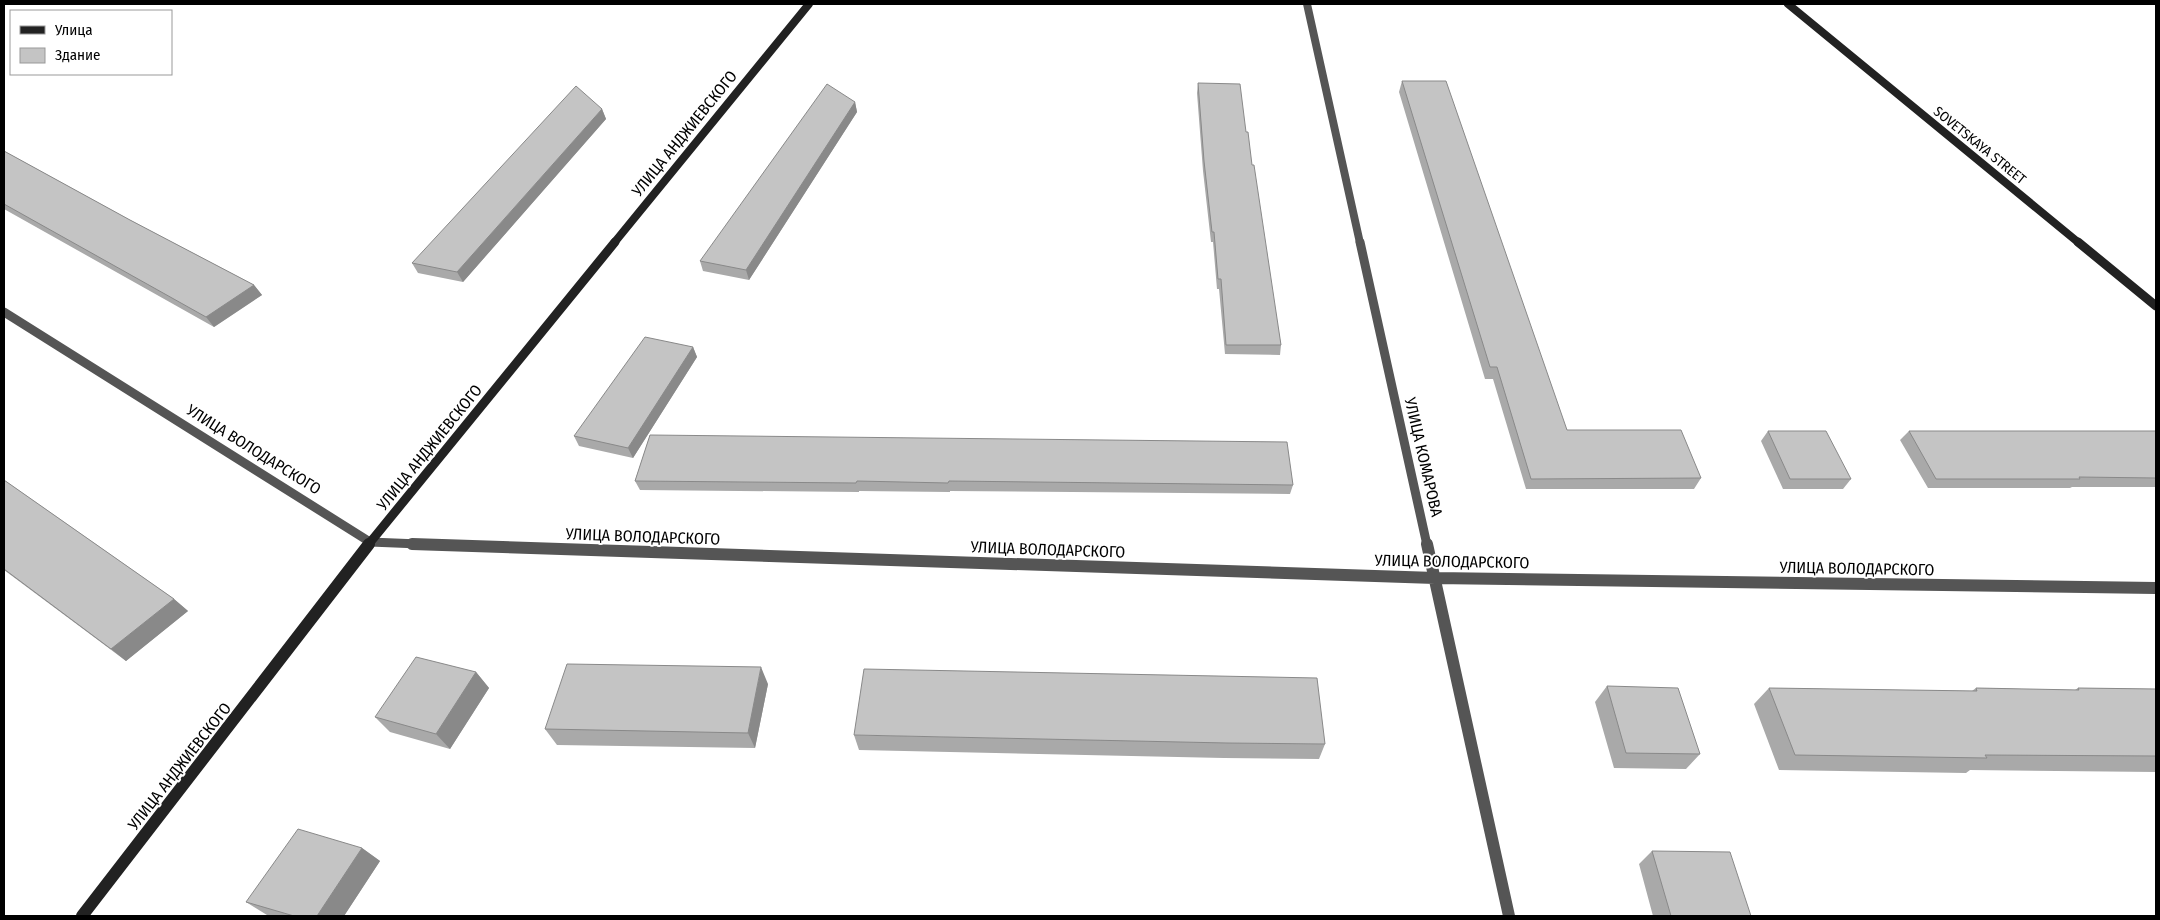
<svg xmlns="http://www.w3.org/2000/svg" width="2160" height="920" viewBox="0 0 2160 920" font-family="'Fira Sans Condensed',sans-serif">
  <rect width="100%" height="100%" fill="#fff"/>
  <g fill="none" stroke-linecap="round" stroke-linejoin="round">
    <path stroke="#555" stroke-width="8" d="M 1307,4 L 1360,243"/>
    <path stroke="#555" stroke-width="9" d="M 1360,242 L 1427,545
      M 4,312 L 370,542 L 444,545"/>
    <path stroke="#555" stroke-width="12" d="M 412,544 L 1435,578 L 2156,588
      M 1427,544 L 1509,916"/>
    <path stroke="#222" stroke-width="8" d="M 1788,4 L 2079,243
      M 614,243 L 809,4"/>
    <path stroke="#222" stroke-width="9" d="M 2078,242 L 2156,306
      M 368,545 L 615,242"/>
    <path stroke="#222" stroke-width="12" d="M 82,916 L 369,544"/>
  </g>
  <path fill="#a9a9a9" d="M 1402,81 L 1567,430 L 1701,478 L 1694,489 L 1526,489 L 1493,379 L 1485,379 L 1399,92 Z
    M 1198,83 L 1246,132 L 1281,345 L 1280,355 L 1225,354 L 1219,289 L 1217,289 L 1213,242 L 1211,242 L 1203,171 L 1197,93 Z
    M 855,102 L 857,112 L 749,280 L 703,271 L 700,261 Z
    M 602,109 L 606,119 L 463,282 L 418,273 L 412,263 Z
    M 4,151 L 130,220 L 254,285 L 262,295 L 214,327 L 4,209 Z
    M 693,347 L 697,357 L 633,458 L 579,446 L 574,436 Z
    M 1768,431 L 1851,479 L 1843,489 L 1783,489 L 1761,441 Z
    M 1909,431 L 2156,431 L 2156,487 L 2072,487 L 2070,488 L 1928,488 L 1900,440 Z
    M 650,435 L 1293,485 L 1290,494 L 950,491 L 950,492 L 859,491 L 859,492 L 640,490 L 635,481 Z
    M 4,480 L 174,599 L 188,611 L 126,661 L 4,570 Z
    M 476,672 L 489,688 L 450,749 L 390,732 L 375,717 Z
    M 768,684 L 755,748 L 557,745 L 545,729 Z
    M 1607,686 L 1700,754 L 1686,769 L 1614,768 L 1595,702 Z
    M 1769,688 L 1972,691 L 1976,688 L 2075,690 L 2078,688 L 2156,689 L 2156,772 L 1970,770 L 1966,773 L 1779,770 L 1754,704 Z
    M 854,735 L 1325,744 L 1319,759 L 1224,758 L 859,750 Z
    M 362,848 L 380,861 L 344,916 L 271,916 L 267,915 L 246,902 Z
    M 1652,851 L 1751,916 L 1653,916 L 1639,864 Z"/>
  <path fill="#898989" d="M 855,102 L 857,112 L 749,280 L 746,270 Z
    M 602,109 L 606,119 L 463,282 L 457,272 Z
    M 254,285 L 262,295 L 214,327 L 206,317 Z
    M 693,347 L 697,357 L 633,458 L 628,448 Z
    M 174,599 L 188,611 L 126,661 L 111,649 Z
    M 761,667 L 768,684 L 755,748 L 748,733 Z
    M 476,672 L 489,688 L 450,749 L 436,734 Z
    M 362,848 L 380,861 L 344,916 L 317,916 Z"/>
  <path fill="#c4c4c4" stroke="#898989" d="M 1402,81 L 1446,81 L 1567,430 L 1681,430 L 1701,478 L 1531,479 L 1497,367 L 1490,367 Z
    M 1198,83 L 1240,84 L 1246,132 L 1248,132 L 1252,165 L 1254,165 L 1281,345 L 1226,345 L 1221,279 L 1218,279 L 1214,232 L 1212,232 L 1204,161 Z
    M 827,84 L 855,102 L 746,270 L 700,261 Z
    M 576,86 L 602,109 L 457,272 L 412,263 Z
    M 4,151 L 130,220 L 254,285 L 206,317 L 4,204 Z
    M 645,337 L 693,347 L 628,448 L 574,436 Z
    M 1768,431 L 1826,431 L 1851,479 L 1790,479 Z
    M 1909,431 L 2156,431 L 2156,478 L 2079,477 L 2080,479 L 1936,479 Z
    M 650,435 L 1287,442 L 1293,485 L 949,481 L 948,483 L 857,481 L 856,483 L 635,481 Z
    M 4,480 L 174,599 L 111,649 L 4,569 Z
    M 416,657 L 476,672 L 436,734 L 375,717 Z
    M 567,664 L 761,667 L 748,733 L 545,729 Z
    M 864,669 L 1317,678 L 1325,744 L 1227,743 L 854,735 Z
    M 1607,686 L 1678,688 L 1700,754 L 1626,753 Z
    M 1769,688 L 1977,691 L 1976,688 L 2079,690 L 2078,688 L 2156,689 L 2156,756 L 1985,755 L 1987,758 L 1795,755 Z
    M 298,829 L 362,848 L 317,916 L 294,916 L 246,902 Z
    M 1652,851 L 1730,852 L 1751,916 L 1671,916 Z"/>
  <g text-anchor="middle" stroke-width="4" stroke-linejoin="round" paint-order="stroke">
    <g font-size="14" fill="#000" stroke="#fff">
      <text transform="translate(1980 145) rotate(39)" y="5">SOVETSKAYA STREET</text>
    </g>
    <g font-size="16" fill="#000" stroke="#fff">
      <text transform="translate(684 133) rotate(-51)" y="6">УЛИЦА АНДЖИЕВСКОГО</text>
      <text transform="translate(429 447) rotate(-51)" y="6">УЛИЦА АНДЖИЕВСКОГО</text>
      <text transform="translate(254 449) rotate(32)" y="6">УЛИЦА ВОЛОДАРСКОГО</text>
      <text transform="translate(1424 457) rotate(77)" y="6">УЛИЦА КОМАРОВА</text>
      <text transform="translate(643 536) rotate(2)" y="6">УЛИЦА ВОЛОДАРСКОГО</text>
      <text transform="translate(1048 549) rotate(2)" y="6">УЛИЦА ВОЛОДАРСКОГО</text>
      <text transform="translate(1452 561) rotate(1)" y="6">УЛИЦА ВОЛОДАРСКОГО</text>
      <text transform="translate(1857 568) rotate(1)" y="6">УЛИЦА ВОЛОДАРСКОГО</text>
      <text transform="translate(179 766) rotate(-52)" y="6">УЛИЦА АНДЖИЕВСКОГО</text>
    </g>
  </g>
  <rect width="2160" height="920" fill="none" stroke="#000000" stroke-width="10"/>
  <rect x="10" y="10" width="162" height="65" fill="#ffffff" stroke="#999999"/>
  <rect x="20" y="26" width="25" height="8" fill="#222222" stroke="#999999"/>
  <text x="55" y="35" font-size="15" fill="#000000">Улица</text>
  <rect x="20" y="48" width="25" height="15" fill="#c4c4c4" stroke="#999999"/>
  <text x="55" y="60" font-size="15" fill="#000000">Здание</text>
</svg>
